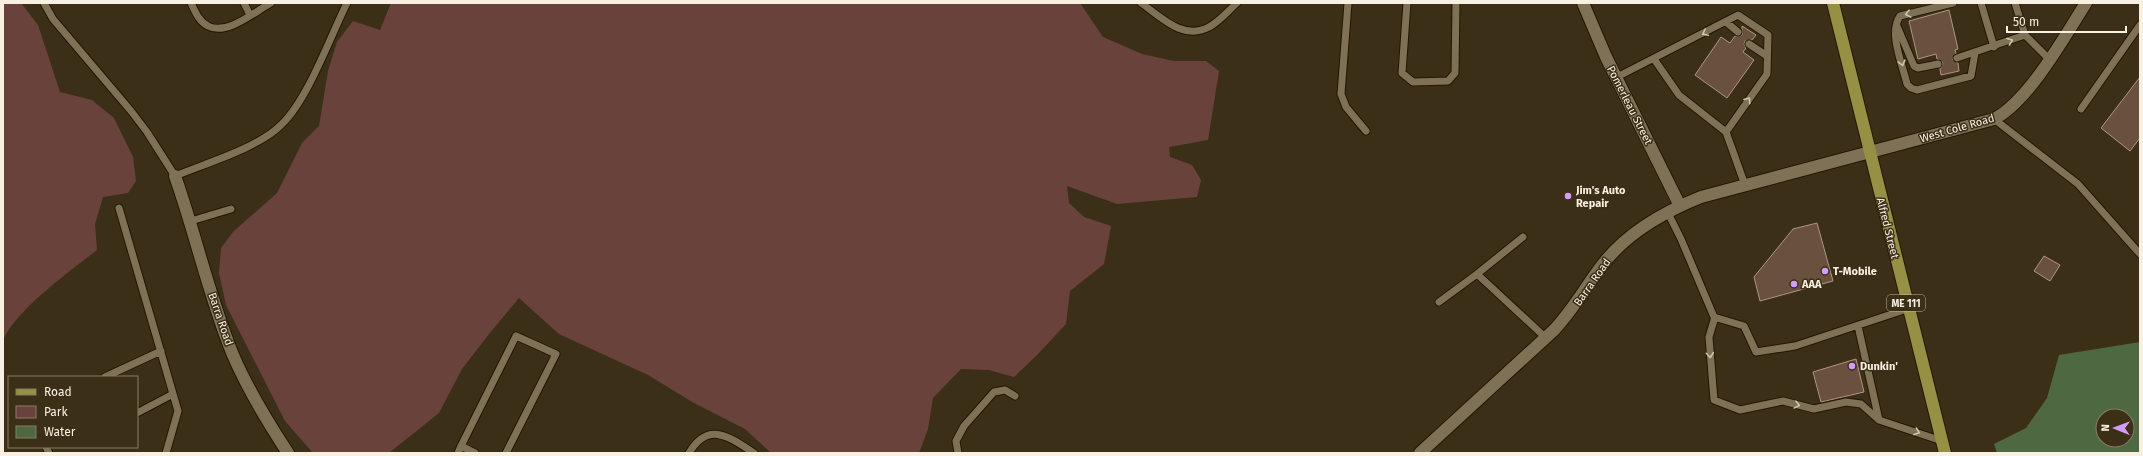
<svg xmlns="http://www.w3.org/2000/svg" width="2143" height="456" viewBox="0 0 2143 456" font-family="'Fira Sans',sans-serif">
  <rect width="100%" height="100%" fill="#3c2f17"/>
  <path fill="#6a423c" d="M 3,3 L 21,3 L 38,25 L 60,92 L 92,100 L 114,118 L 133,157 L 136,181 L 128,193 L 103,197 L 95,224 L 97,250 C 70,271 16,310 3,340 Z
    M 391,3 L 1080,3 L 1103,37 L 1142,54 L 1174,61 L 1206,61 L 1219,71 L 1208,140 L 1169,147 L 1170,157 L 1192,165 L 1201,180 L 1197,197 L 1117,204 L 1067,186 L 1069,203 L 1084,217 L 1111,226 L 1104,264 L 1070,291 L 1066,324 L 1037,355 L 1014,377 L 989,370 L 961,369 L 933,398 L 928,429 L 919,453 L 771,453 L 745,429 L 694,403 L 648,375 L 559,334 L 519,298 L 489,334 L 462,369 L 439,413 L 389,453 L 313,453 L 285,421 L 226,305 L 219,273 L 221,248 L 233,232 L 277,193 L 302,143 L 319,126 L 328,71 L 337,42 L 353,21 L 380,30 Z"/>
  <path fill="#4e6841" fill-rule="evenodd" d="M 2140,342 L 2140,453 L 1997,453 L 1994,444 L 2026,428 L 2047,398 L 2059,355 ZM 2103,416 L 2127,416 L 2127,440 L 2103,440 Z"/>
  <path fill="#69503f" stroke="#b19582" d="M 1949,10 L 1958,49 L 1955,50 L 1956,53 L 1952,59 L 1958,63 L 1959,71 L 1941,75 L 1940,69 L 1943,63 L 1937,59 L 1936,54 L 1918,59 L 1909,21 Z
    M 1742,26 L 1756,35 L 1752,40 L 1745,41 L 1744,44 L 1746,48 L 1743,52 L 1754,60 L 1727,98 L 1695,75 L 1721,37 L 1730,43 L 1735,36 L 1742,35 Z
    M 2140,77 L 2140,138 L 2130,151 L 2101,128 Z
    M 1817,223 L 1833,281 L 1760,301 L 1754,277 L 1793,229 Z
    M 2044,256 L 2060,265 L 2050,281 L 2034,271 Z
    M 1856,359 L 1864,392 L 1821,402 L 1813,372 Z"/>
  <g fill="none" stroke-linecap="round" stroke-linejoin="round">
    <defs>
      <path id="lane" d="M 44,3 L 53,19 L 131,111 L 147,132 L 175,176 C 206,163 259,148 282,124 C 308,99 330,37 347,3
        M 191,3 C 195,11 199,22 208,26 C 227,36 254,12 271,3
        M 244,3 L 250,15
        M 1141,3 C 1161,17 1183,41 1209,27 C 1219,22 1228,11 1237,3
        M 1348,3 L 1341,94 L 1346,107 L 1366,131
        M 1407,3 L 1402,73 L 1413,82 L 1448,81 L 1455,73 L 1456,3
        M 1953,3 L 1900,16 C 1888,33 1903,66 1907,84 L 1911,88 L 1917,90 L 1971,76 L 1975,53
        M 1981,3 L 1994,47
        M 2015,3 L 2025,35 L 2049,59
        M 1726,22 L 1738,32
        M 1897,26 L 1914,66 L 1918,68 L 1938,64
        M 1749,44 L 1767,56
        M 1957,58 L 2025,35
        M 1654,59 L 1679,95 L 1726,132 L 1745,185
        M 1617,77 L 1738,15 L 1768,35 L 1767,74 L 1726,132
        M 2081,109 L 2140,25
        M 1994,119 L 2078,184 L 2140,254
        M 119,208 L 178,411 L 166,453
        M 1668,213 L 1681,239 L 1714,317 L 1744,326 L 1756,352 L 1795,346 L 1907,309
        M 191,221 L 231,209
        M 1523,237 L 1477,274 L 1546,338
        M 1439,302 L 1477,274
        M 1715,317 L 1709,337 L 1714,400 L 1740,410 L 1783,401 L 1814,409 L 1846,402 L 1861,404 L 1879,420 L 1942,441
        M 1858,326 L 1879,420
        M 105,377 L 161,351
        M 137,413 L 173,394
        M 461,446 L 516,336 L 556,354 L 506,453
        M 46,447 L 49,453
        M 458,453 L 461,446 L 475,453
        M 689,453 C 708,421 728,436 754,453
        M 958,453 L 956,441 L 964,426 L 994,392 L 1005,390 L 1015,396"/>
      <path id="street" d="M 1583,3 L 1606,57 L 1680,206
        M 175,176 C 196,235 209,297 233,355 C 248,390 267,421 288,453
        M 1420,453 L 1554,330 C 1573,310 1586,286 1603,264 C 1627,233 1666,211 1701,197 L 1994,119 C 2029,101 2064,37 2086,3"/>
      <path id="primary" d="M 1833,3 L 1945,453"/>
    </defs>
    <use href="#lane" stroke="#231701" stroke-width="9"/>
    <use href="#street" stroke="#231701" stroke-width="14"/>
    <use href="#primary" stroke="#231701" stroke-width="14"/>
    <use href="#lane" stroke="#7f7156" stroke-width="7"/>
    <use href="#street" stroke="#7f7156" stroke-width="12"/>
    <use href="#primary" stroke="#969045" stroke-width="12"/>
  </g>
  <defs><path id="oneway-chevron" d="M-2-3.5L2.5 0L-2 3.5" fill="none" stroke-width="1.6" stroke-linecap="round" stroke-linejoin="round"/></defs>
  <g stroke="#cec4b0">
    <use href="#oneway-chevron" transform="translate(1908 14) rotate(166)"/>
    <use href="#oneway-chevron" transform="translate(1705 33) rotate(153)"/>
    <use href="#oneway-chevron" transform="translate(2010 41) rotate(-21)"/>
    <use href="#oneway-chevron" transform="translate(1902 63) rotate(75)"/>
    <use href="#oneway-chevron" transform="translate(1748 100) rotate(-54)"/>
    <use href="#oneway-chevron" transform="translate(1710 355) rotate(85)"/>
    <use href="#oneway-chevron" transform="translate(1797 405) rotate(14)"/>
    <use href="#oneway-chevron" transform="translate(1917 432) rotate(20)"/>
  </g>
  <g fill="#d19dfe" stroke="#3c2f17" stroke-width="1.5">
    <circle cx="1568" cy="196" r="4"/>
    <circle cx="1825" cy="271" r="4"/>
    <circle cx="1794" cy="284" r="4"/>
    <circle cx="1852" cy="366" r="4"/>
  </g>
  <g text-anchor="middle" stroke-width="3" stroke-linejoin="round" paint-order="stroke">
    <rect fill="#3c2f17" stroke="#c0b6a4" stroke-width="1" x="1887" y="295" width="38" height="16" rx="3"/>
    <g font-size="10" font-weight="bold" fill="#f8f0e1">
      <text x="1906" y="307">ME 111</text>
    </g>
    <g font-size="11" fill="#f8f0e1" stroke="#3c2f17">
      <text transform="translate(1630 105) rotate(63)" y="4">Pomerleau Street</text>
      <text transform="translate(1957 128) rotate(-16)" y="4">West Cole Road</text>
      <text transform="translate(1888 228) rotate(76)" y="4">Alfred Street</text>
      <text transform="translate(1592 282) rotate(-55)" y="4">Barra Road</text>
      <text transform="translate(221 319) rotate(71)" y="4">Barra Road</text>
    </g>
    <g font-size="11" font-weight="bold" fill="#f8f0e1" stroke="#3c2f17" text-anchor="start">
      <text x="1576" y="194">Jim's Auto<tspan x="1576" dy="13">Repair</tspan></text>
      <text x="1833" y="275">T-Mobile</text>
      <text x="1802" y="288">AAA</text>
      <text x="1860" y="370">Dunkin'</text>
    </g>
  </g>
  <rect width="2143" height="456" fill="none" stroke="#f8f0e1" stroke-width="8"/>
  <rect x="8" y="376" width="130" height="72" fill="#3c2f17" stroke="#877c68"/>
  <rect x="16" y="389" width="20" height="6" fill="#969045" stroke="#877c68"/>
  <text x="44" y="396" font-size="12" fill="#f8f0e1">Road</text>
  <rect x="16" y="406" width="20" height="12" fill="#6a423c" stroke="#877c68"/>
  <text x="44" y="416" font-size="12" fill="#f8f0e1">Park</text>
  <rect x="16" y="426" width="20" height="12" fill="#4e6841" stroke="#877c68"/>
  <text x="44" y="436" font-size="12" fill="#f8f0e1">Water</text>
  <g transform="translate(2115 428) rotate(271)"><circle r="19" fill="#3c2f17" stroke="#877c68"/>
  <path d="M0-3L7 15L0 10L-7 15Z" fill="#d19dfe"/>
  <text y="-6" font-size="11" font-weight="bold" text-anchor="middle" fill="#f8f0e1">N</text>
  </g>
  <path d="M2007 26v6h119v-6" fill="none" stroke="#f8f0e1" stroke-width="2"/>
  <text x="2013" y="26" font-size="12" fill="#f8f0e1" stroke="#3c2f17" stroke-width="3" paint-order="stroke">50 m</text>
</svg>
